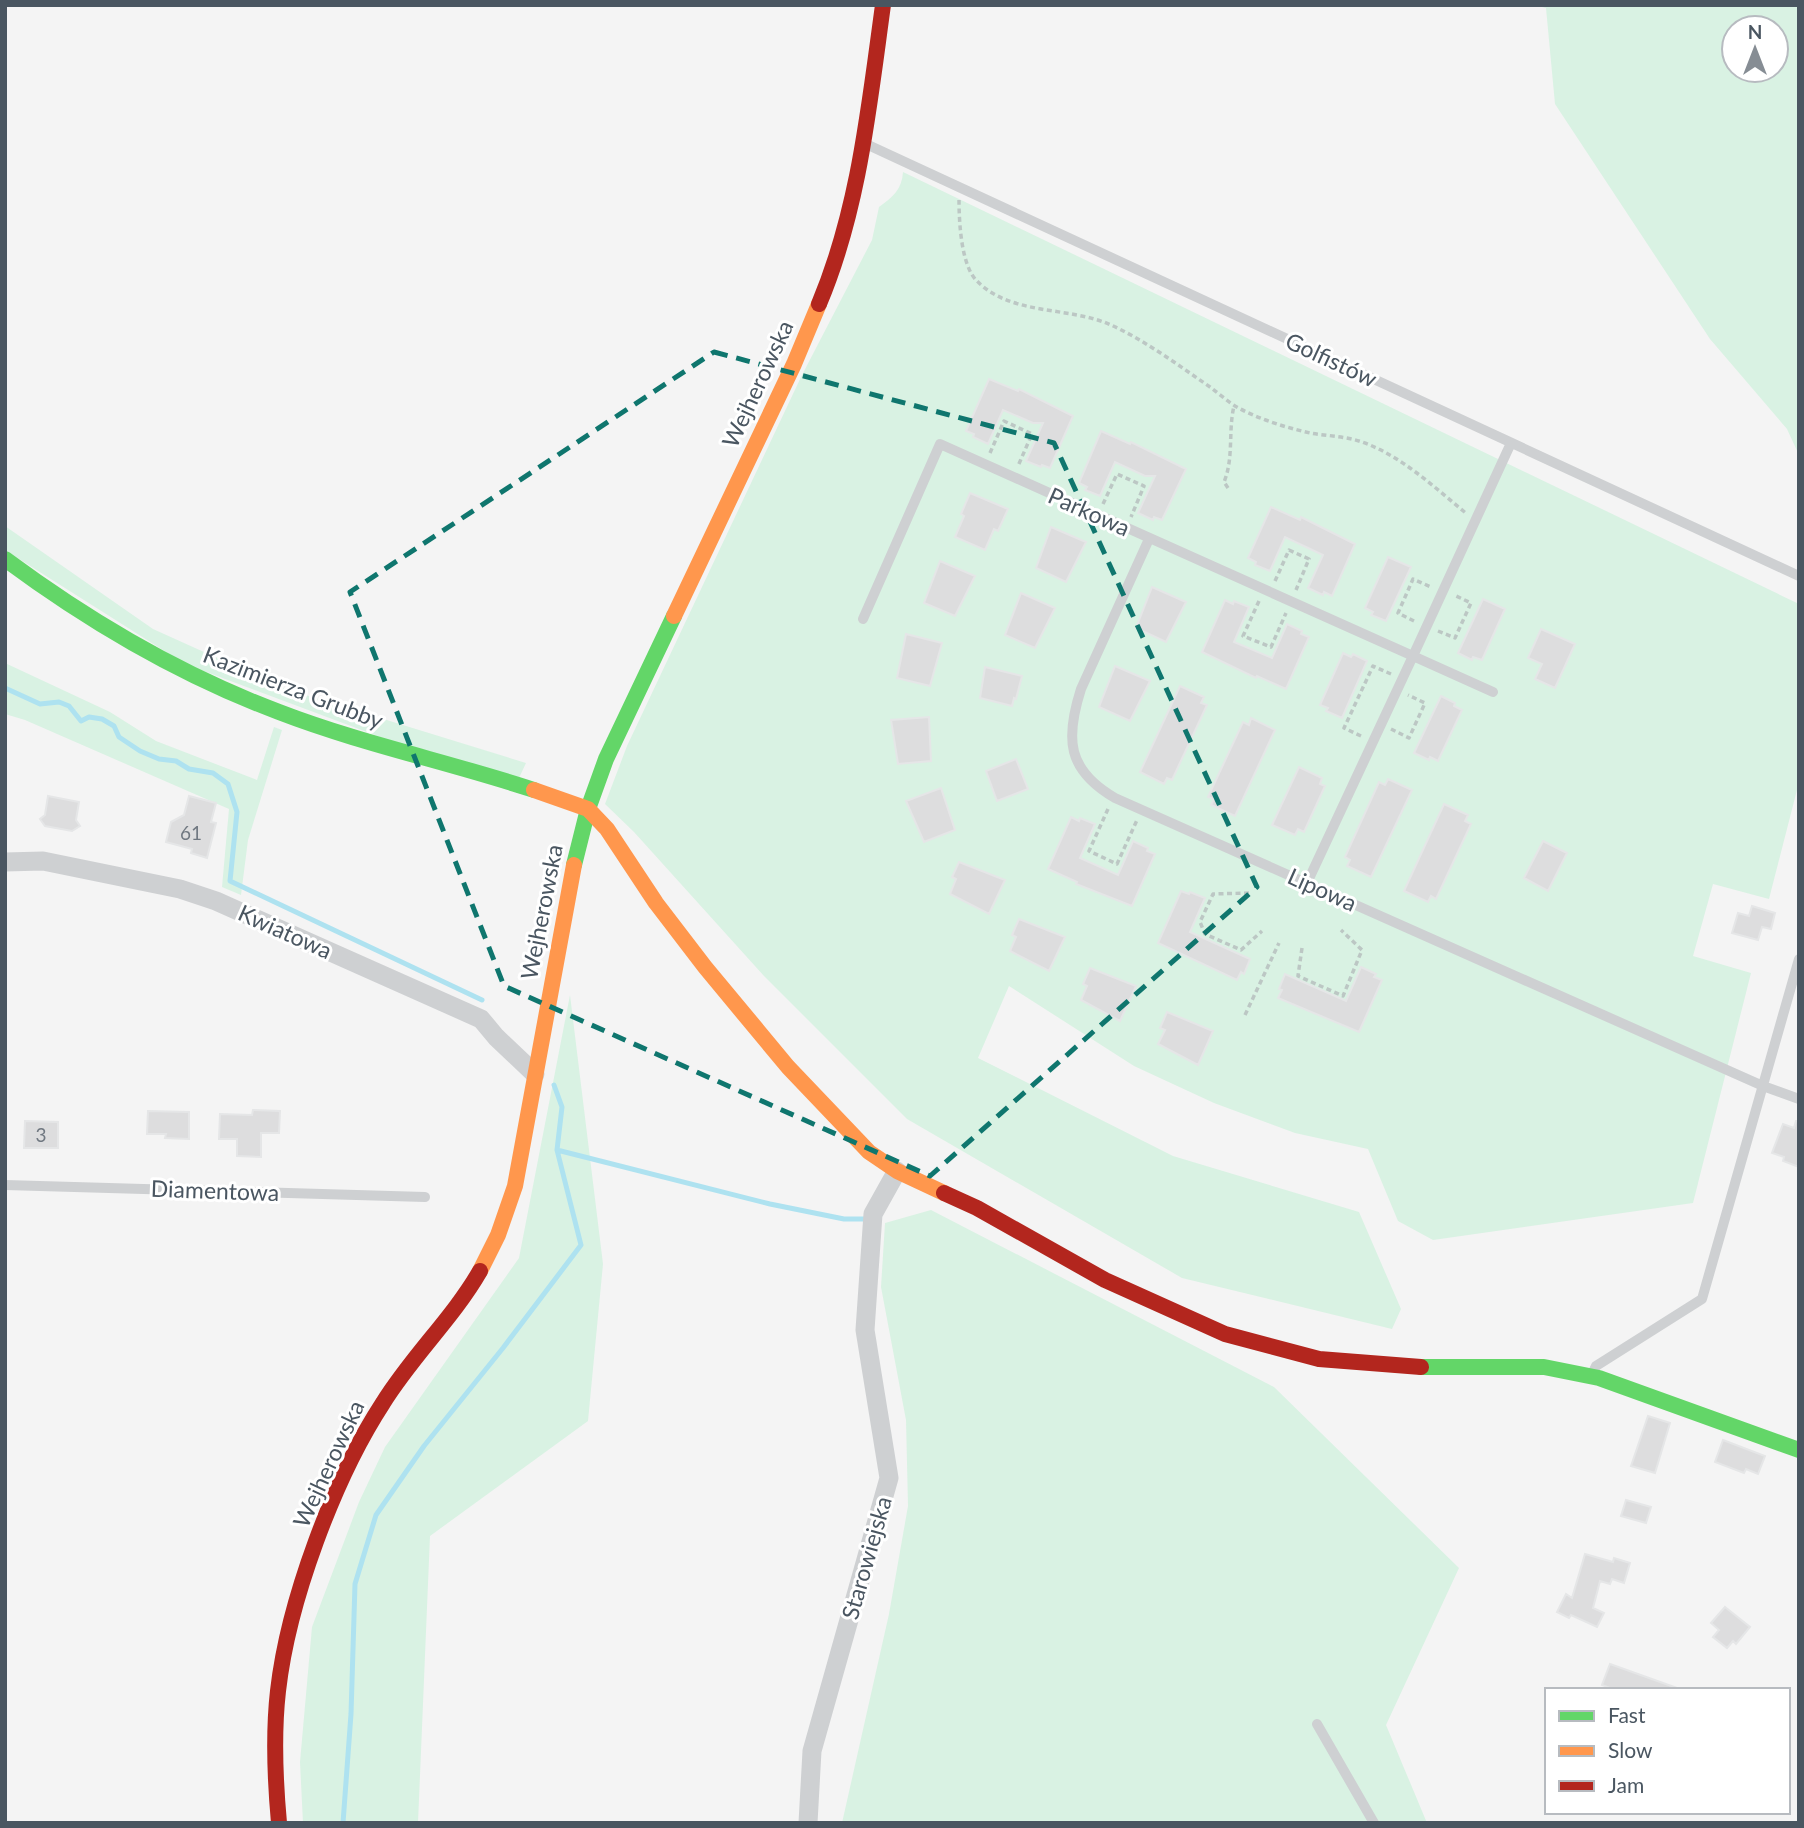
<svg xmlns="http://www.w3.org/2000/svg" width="1804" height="1828" viewBox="0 0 1804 1828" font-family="Lato,sans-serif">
  <rect width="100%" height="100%" fill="#f4f4f4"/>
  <path fill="#d9f2e3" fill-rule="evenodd" d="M 1533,5 L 1799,5 L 1799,455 L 1787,429 L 1710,339 L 1555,104 L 1546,8 ZM 1734,28 L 1776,28 L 1776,70 L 1734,70 Z
    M 903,172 L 1799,604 L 1799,782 L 1769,899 L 1713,884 L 1693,956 L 1751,973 L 1693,1203 L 1433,1240 L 1398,1221 L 1368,1149 L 1295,1133 L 1214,1103 L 1134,1066 L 1009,986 L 978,1058 L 1173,1156 L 1359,1212 L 1401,1309 L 1392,1329 L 1182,1278 L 907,1119 L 764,976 L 634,832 L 605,804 L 627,746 L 801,377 L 872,240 L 879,207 C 893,197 902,189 903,172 Z
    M 5,526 L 153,629 L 286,689 L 526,763 L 519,778 L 391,741 L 185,664 L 5,550 Z
    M 5,663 L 110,712 L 156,741 L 257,780 L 274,727 L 282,730 L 248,840 L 241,895 L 222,887 L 229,809 L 25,720 L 5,714 Z
    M 570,995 L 603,1264 L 588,1421 L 430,1536 L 418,1823 L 303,1823 L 300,1762 L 312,1627 L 359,1502 L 385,1447 L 519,1258 Z
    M 931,1210 L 1274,1387 L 1459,1568 L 1386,1725 L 1427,1823 L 842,1823 L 889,1614 L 908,1506 L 906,1420 L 881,1287 L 885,1223 Z"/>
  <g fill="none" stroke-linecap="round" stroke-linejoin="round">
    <path stroke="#aee2f0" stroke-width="5" d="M 5,688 L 40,704 L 59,702 L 69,706 L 81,721 L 89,717 L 102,719 L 114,726 L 119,737 L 140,751 L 159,759 L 176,761 L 189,769 L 213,773 L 228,784 L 237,812 L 230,881 L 482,1000
      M 557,1150 L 770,1204 L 844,1219 L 865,1219
      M 343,1823 L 351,1714 L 355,1584 L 376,1515 L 424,1446 L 503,1348 L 581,1245 L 557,1150 L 562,1107 L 554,1085"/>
  </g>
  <path fill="#ddddde" stroke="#e5e6e7" stroke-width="2" d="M 989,379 L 1018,391 L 1019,389 L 1073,416 L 1050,468 L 1042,465 L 1041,467 L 1026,461 L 1043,423 L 1033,423 L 1003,410 L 988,444 L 973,437 L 974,434 L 966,431 Z
    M 1101,431 L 1130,444 L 1131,442 L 1186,469 L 1162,520 L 1154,517 L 1153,520 L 1138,513 L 1155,476 L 1145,476 L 1115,462 L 1100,496 L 1085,490 L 1087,487 L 1079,483 Z
    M 970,493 L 1008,509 L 998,531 L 994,529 L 985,550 L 955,537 L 964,516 L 961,514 Z
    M 1271,507 L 1300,520 L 1301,517 L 1355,544 L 1332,596 L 1324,592 L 1323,595 L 1308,588 L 1323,555 L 1285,537 L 1270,571 L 1255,565 L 1256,562 L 1248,558 Z
    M 1051,527 L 1086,542 L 1066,582 L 1036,568 Z
    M 1388,557 L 1411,567 L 1386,621 L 1371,615 L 1373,612 L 1365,608 Z
    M 940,561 L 975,576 L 955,616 L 924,603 Z
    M 1152,587 L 1186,602 L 1166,642 L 1136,628 Z
    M 1021,593 L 1055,608 L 1035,648 L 1005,635 Z
    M 1483,599 L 1505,609 L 1482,660 L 1473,657 L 1472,660 L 1458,653 Z
    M 1225,600 L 1233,604 L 1234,601 L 1249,607 L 1234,642 L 1272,658 L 1287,624 L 1302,631 L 1301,634 L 1309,637 L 1286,689 L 1257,676 L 1256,678 L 1202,652 Z
    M 1541,629 L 1575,644 L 1555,688 L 1535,679 L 1542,664 L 1528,658 Z
    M 906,634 L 942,643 L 930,686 L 897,678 Z
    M 1343,653 L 1351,657 L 1353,654 L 1367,661 L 1342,718 L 1326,711 L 1328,708 L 1320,705 Z
    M 1115,666 L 1150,681 L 1130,721 L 1099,707 Z
    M 985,667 L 1022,676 L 1016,699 L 1014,698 L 1012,706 L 980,698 Z
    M 1180,686 L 1204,697 L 1201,703 L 1207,705 L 1172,780 L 1167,778 L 1164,784 L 1140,772 Z
    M 1441,696 L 1455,703 L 1454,706 L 1462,710 L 1438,761 L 1430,757 L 1429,760 L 1414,753 Z
    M 929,717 L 931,761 L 898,764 L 891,720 Z
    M 1251,718 L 1275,730 L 1235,816 L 1211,805 L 1214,799 L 1208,797 L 1243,722 L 1249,725 Z
    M 1016,759 L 1028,789 L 997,801 L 986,771 Z
    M 1299,767 L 1322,778 L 1320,784 L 1325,786 L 1304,832 L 1298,829 L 1295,835 L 1272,825 Z
    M 1388,779 L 1412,790 L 1371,877 L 1347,866 L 1350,860 L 1345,857 L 1379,782 L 1385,785 Z
    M 941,788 L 955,830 L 924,842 L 906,801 Z
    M 48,796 L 79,802 L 76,820 L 80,826 L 72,831 L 45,826 L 40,819 L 45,815 Z
    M 189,796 L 216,803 L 211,822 L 216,823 L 207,858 L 191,853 L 192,849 L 166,842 L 171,822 L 184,815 Z
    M 1444,804 L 1468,815 L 1465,821 L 1471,824 L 1436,899 L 1431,896 L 1428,902 L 1404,891 Z
    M 1071,817 L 1079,821 L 1080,818 L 1095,824 L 1080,858 L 1118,875 L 1133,841 L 1148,848 L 1147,851 L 1155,854 L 1132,906 L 1076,884 L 1077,882 L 1048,869 Z
    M 1543,841 L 1567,853 L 1548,891 L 1524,878 Z
    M 959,862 L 1005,880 L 989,914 L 950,894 L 956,879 L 952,877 Z
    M 1181,891 L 1189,894 L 1190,892 L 1205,898 L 1190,932 L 1250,959 L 1244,974 L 1241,972 L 1237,980 L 1158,943 Z
    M 1752,906 L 1775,913 L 1771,929 L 1762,927 L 1758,940 L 1732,933 L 1738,913 L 1749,916 Z
    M 1019,919 L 1065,937 L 1049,971 L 1010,951 L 1016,937 L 1012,935 Z
    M 1361,967 L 1376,974 L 1374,977 L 1382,980 L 1359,1032 L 1278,998 L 1282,990 L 1279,989 L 1285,974 L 1346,1001 Z
    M 1090,968 L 1136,986 L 1120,1021 L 1081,1000 L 1087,986 L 1083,984 Z
    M 1167,1012 L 1213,1031 L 1198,1065 L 1158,1044 L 1165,1030 L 1160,1028 Z
    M 253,1110 L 280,1111 L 279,1133 L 261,1133 L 261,1157 L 237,1156 L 237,1139 L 219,1139 L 220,1114 L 252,1115 Z
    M 148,1111 L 189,1112 L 189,1139 L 165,1138 L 166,1134 L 147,1134 Z
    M 25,1121 L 58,1122 L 58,1148 L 24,1148 Z
    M 1796,1121 L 1799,1121 L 1799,1167 L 1783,1161 L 1784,1157 L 1772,1153 L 1783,1124 L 1794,1128 Z
    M 1648,1416 L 1670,1423 L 1655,1473 L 1631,1466 Z
    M 1723,1440 L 1765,1456 L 1758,1474 L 1746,1469 L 1744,1473 L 1715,1462 Z
    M 1626,1500 L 1651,1507 L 1646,1523 L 1621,1516 Z
    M 1585,1554 L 1613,1562 L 1614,1558 L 1630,1563 L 1624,1583 L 1612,1579 L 1610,1584 L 1600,1581 L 1593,1608 L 1604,1613 L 1597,1627 L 1571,1615 L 1569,1618 L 1557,1612 L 1566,1594 L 1572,1598 Z
    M 1725,1607 L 1750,1627 L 1736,1644 L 1733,1641 L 1727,1648 L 1713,1637 L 1719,1630 L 1711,1623 Z
    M 1610,1664 L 1677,1688 L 1677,1690 L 1615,1690 L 1602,1685 Z"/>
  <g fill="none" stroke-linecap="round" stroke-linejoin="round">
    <path stroke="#bcc7c4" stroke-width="3.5" stroke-dasharray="5 3.5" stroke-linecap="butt" d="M 959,200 C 959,221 961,266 977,281 C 1011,316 1069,306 1111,325 C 1146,341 1178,365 1210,387 C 1218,393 1226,400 1235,406 C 1258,419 1284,427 1310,433 C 1327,436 1345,436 1362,442 C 1402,456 1435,488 1467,514
      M 990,453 L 1004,421 L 1032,434 L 1018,466
      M 1228,488 L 1224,482 C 1234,458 1228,431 1234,406
      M 1103,504 L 1117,474 L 1144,486 L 1131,517
      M 1275,581 L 1289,550 L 1309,559 L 1296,590
      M 1259,601 L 1243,636 L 1271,647 L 1286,613
      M 1414,621 L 1398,613 L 1413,579 L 1431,587
      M 1438,631 L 1455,638 L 1471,603 L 1454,595
      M 1391,729 L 1409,738 L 1425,703 L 1408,695
      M 1361,736 L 1344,728 L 1373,666 L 1391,674
      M 1108,809 L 1089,851 L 1117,864 L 1137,820
      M 1249,893 L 1213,894 L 1200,922 L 1205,934 L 1241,950 L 1262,931
      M 1302,948 L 1298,976 L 1343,996 L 1362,950 L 1341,930
      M 1245,1015 L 1279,943"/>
    <path stroke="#ced0d2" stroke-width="10" d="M 866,144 L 1799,576
      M 1149,539 L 1081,689 C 1065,739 1067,770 1115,798 L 1763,1086 L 1799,1099
      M 863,619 L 940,444 L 1413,656 L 1511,443
      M 1307,883 L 1413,656 L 1493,692
      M 5,1185 L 425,1197
      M 1593,1372 L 1596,1366 L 1702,1299 L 1799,959
      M 1317,1724 L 1374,1823"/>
    <path stroke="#ced0d2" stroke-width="19" d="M 5,862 L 43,861 L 180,889 L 216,901 L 481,1019 L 496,1037 L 535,1074
      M 808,1823 L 812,1751 L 889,1478 L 865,1330 L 873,1214 L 897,1171"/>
    <path stroke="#63d668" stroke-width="16" d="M 5,559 C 90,622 180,675 279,712 C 362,744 449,762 534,790
      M 574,865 L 588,809 L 606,759 L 674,616
      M 1421,1367 L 1544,1367 L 1599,1378 L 1799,1450"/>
    <path stroke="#ff974d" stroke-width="16" d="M 674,616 L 794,364 L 819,304
      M 534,790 L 588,809 L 607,829 L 656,903 L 705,967 L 788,1067 L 869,1152 L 897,1171 L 944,1193
      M 480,1271 L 498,1235 L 515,1186 L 574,865"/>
    <path stroke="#b3261e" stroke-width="16" d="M 819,304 C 859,209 869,106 883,5
      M 944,1193 L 977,1208 L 1105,1280 L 1225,1334 L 1319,1359 L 1421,1367
      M 279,1823 C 275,1779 273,1735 278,1691 C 288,1602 334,1478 383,1403 C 412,1356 453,1318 480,1271"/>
  </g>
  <path fill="none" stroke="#0f766e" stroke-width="5" stroke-dasharray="14 9" stroke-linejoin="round" d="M 714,352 L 1054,443 L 1257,887 L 930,1176 L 504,986 L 350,592 Z"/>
  <g text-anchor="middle" stroke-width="6" stroke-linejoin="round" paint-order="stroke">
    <g font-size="19" fill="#707881">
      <text x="191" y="840">61</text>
      <text x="41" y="1142">3</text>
    </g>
    <g font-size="23" fill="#4a5661" stroke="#fff">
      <text transform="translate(1331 360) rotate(25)" y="8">Golfistów</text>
      <text transform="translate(758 384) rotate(-65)" y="8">Wejherowska</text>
      <text transform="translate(1089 512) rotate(24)" y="8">Parkowa</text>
      <text transform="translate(293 688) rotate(21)" y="8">Kazimierza Grubby</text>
      <text transform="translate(1322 890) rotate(24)" y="8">Lipowa</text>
      <text transform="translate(542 912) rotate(-79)" y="8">Wejherowska</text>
      <text transform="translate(285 932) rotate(24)" y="8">Kwiatowa</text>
      <text transform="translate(215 1191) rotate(2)" y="8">Diamentowa</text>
      <text transform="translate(329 1464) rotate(-65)" y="8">Wejherowska</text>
      <text transform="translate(867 1558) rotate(-74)" y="8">Starowiejska</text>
    </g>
  </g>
  <rect width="1804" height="1828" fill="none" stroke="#4a5661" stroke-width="14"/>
  <rect x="1545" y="1688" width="245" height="126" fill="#ffffff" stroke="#b7bbc0" stroke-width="2"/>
  <rect x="1559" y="1711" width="35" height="10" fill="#63d668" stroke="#b7bbc0" stroke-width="2"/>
  <text x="1608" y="1723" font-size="21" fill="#4a5661">Fast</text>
  <rect x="1559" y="1746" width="35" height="10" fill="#ff974d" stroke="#b7bbc0" stroke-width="2"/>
  <text x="1608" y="1758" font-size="21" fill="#4a5661">Slow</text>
  <rect x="1559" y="1781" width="35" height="10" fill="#b3261e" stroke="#b7bbc0" stroke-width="2"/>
  <text x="1608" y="1793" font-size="21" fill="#4a5661">Jam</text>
  <g transform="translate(1755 49)"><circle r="33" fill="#ffffff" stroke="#b7bbc0" stroke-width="2"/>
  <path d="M0-5L12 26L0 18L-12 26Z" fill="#868d94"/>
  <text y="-10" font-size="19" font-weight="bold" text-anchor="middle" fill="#4a5661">N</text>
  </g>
</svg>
